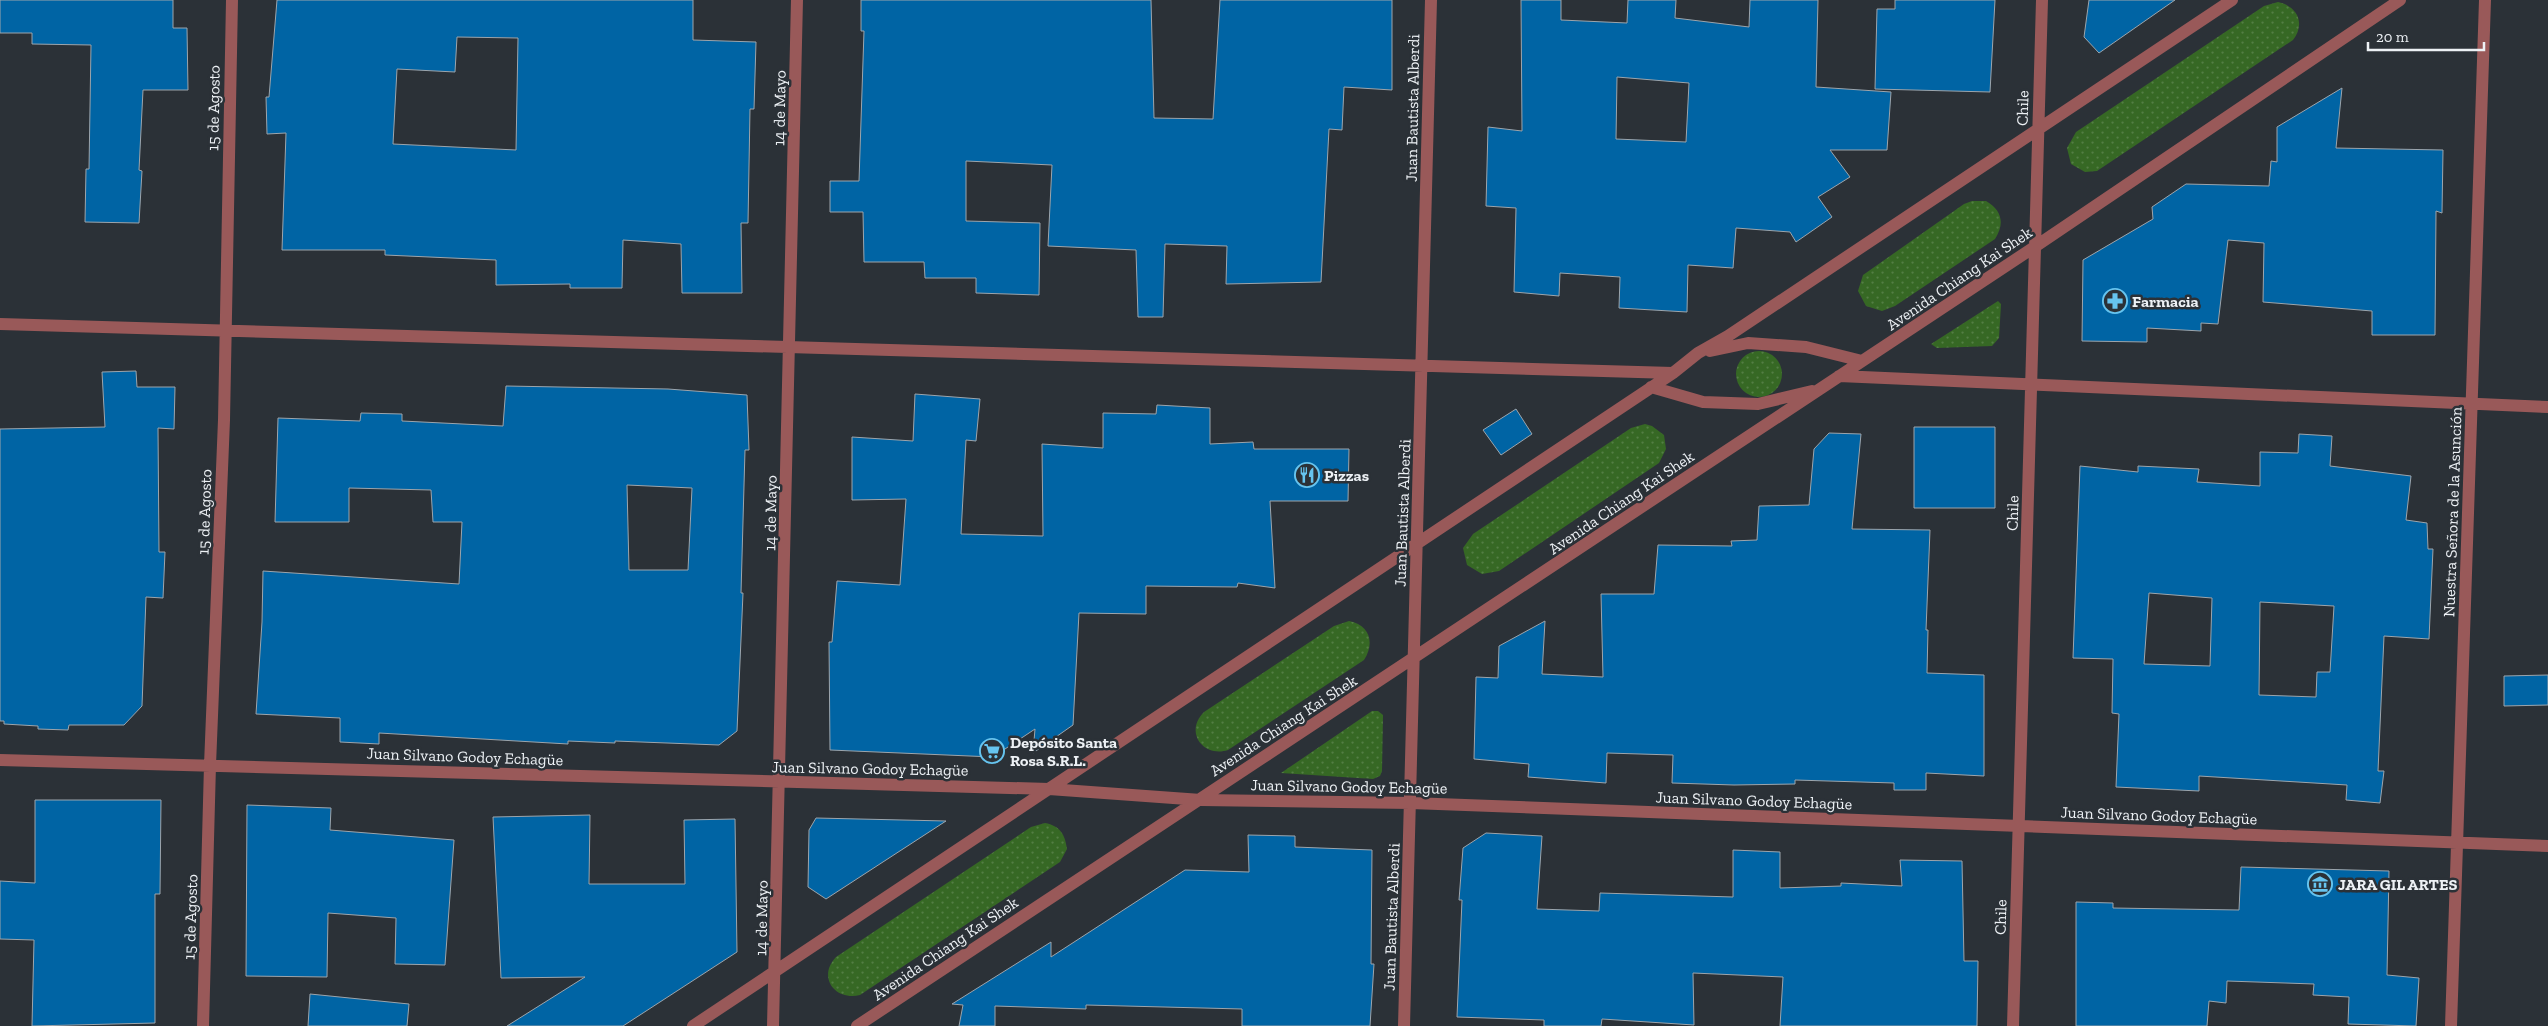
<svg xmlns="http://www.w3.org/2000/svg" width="2548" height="1026" viewBox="0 0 2548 1026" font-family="'Zilla Slab',serif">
  <defs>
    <pattern id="grass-dots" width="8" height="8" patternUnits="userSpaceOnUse" patternTransform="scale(1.25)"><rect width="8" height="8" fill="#366824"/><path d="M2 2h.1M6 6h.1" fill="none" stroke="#537e44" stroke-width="1.8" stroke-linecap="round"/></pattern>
  </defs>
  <rect width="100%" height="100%" fill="#2b3137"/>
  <path fill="url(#grass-dots)" d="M 2278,2 C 2297,6 2306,23 2293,40 L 2097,171 L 2085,172 L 2071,164 L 2067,148 L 2076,132 L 2264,6 Z
    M 1972,201 L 1986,201 C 2002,210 2005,224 1995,239 L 1895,306 L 1882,311 L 1866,306 L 1858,291 L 1863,275 L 1964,204 Z
    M 1998,301 L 2001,304 L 1999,338 L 1992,346 L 1937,348 L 1931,344 Z
    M1736 374a23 23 0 1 1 46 0a23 23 0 1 1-46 0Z
    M 1645,424 L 1652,426 L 1664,435 L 1666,449 L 1659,463 L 1499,571 L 1482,574 L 1467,565 L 1463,548 L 1473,534 L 1631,428 Z
    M 1349,621 C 1370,625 1375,643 1364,660 L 1228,750 C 1203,758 1184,732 1204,712 L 1334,626 Z
    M 1372,711 L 1378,711 L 1383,715 L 1382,771 L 1380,776 L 1373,779 L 1281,773 Z
    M 1045,823 C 1060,826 1065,834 1067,849 L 1060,862 L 860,995 C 835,1001 817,977 836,957 L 1031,827 Z"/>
  <path fill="#0064a4" stroke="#9da5ac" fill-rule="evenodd" d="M 0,0 L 173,0 L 173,28 L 187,28 L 188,90 L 143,90 L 139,170 L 142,171 L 139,223 L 85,222 L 86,169 L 89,169 L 91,45 L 32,44 L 32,33 L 0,33 Z
    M 277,0 L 693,0 L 693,40 L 756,42 L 754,109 L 750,109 L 748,223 L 741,223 L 742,293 L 682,293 L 681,244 L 623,240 L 622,288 L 570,288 L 570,284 L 496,285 L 496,260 L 385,255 L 385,250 L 282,250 L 286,133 L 267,134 L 266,97 L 269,97 ZM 457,37 L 518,38 L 516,150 L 393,144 L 397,69 L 455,72 Z
    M 861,0 L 1151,0 L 1154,118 L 1213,119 L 1220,0 L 1392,0 L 1392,90 L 1344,87 L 1342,130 L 1329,129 L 1321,282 L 1226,284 L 1227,246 L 1165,244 L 1163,317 L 1138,317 L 1136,250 L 1048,246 L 1052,165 L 966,161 L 966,221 L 1040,223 L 1039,295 L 976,293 L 976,278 L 925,278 L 924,262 L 864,262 L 863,212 L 830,212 L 830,181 L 859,181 L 864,31 L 861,31 Z
    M 1521,0 L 1561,0 L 1561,20 L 1627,23 L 1628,0 L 1676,0 L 1675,18 L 1749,27 L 1750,0 L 1818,0 L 1816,87 L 1891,92 L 1887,150 L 1830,150 L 1850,177 L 1818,197 L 1832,217 L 1796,242 L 1790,232 L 1736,228 L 1733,268 L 1688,265 L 1687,312 L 1619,308 L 1620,277 L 1560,273 L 1559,296 L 1514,292 L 1516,208 L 1486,206 L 1488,127 L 1522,131 ZM 1617,77 L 1689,83 L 1686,142 L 1616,139 Z
    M 1895,0 L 1995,0 L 1990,92 L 1875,89 L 1877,9 L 1895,9 Z
    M 2089,0 L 2175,0 L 2099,53 L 2084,37 Z
    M 2342,88 L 2336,148 L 2443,150 L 2442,213 L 2436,211 L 2435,335 L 2372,335 L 2372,311 L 2263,302 L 2264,243 L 2228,240 L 2218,324 L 2201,323 L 2201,331 L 2147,328 L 2147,342 L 2082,341 L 2083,260 L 2153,219 L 2152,207 L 2186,184 L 2269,186 L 2271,161 L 2277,162 L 2277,127 Z
    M 136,371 L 137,387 L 175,387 L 174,429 L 158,428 L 159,552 L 165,552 L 163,598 L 146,597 L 142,706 L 124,725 L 69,725 L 68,730 L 38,729 L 38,726 L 4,724 L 4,721 L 0,721 L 0,429 L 105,427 L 102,372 Z
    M 506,386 L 668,389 L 747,395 L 749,450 L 745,450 L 741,593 L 743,593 L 737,731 L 719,745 L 615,741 L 615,743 L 568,741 L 568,744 L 379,733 L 379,744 L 340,742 L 340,718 L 256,714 L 262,622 L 263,571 L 459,584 L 462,522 L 433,522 L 431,490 L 349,488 L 349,522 L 275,522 L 278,418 L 360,421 L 361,413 L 402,414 L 402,421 L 503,426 ZM 627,485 L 692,488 L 688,570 L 629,570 Z
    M 915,394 L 980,399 L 976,441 L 966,440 L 961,534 L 1043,536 L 1042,444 L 1103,448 L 1103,413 L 1156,414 L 1157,405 L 1210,408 L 1210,444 L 1253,442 L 1254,449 L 1349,449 L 1348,501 L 1270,501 L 1275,588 L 1238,583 L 1237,587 L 1146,586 L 1146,614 L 1079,613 L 1073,725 L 1033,753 L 1035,729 L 993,757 L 830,750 L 829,642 L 832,642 L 837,581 L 900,585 L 906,499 L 852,500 L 852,437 L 913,441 Z
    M 1516,409 L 1532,434 L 1501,455 L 1483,430 Z
    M 1914,427 L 1995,427 L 1995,508 L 1914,508 Z
    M 1829,433 L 1861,434 L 1852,529 L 1930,530 L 1926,630 L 1928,630 L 1927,673 L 1984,675 L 1984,776 L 1926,773 L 1926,790 L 1894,790 L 1894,783 L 1795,780 L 1795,784 L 1734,785 L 1672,783 L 1673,755 L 1607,753 L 1606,783 L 1528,777 L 1529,764 L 1474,759 L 1476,677 L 1498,678 L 1499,646 L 1545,621 L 1542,674 L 1603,677 L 1601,594 L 1654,594 L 1658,545 L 1732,546 L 1731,541 L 1757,540 L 1759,506 L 1809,505 L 1814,449 Z
    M 2299,434 L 2332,436 L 2330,466 L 2411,476 L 2406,520 L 2427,523 L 2428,549 L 2433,549 L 2429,639 L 2384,636 L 2378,771 L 2384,771 L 2380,803 L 2346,800 L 2347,785 L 2199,776 L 2199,791 L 2116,787 L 2119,714 L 2112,713 L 2113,659 L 2073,658 L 2080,466 L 2138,472 L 2138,466 L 2199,469 L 2197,482 L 2260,486 L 2260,452 L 2298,453 ZM 2149,593 L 2212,598 L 2210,666 L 2144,664 ZM 2260,602 L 2334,606 L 2330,672 L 2317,672 L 2316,697 L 2259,695 Z
    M 2548,675 L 2548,705 L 2504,706 L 2504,676 Z
    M 35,800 L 161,800 L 160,894 L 155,894 L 155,1023 L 32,1026 L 34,940 L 0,939 L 0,881 L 35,883 Z
    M 247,805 L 331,808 L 330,830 L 454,840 L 445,965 L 395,964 L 396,918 L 328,913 L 327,977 L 246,976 Z
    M 590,815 L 589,884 L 685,884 L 684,820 L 735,819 L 737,952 L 623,1026 L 507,1026 L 585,977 L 501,978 L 493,817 Z
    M 816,818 L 946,821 L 826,899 L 808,887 L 809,830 Z
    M 1486,833 L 1542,836 L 1537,909 L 1599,911 L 1600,893 L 1733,897 L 1733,850 L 1780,852 L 1780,888 L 1841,886 L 1841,883 L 1902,886 L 1900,860 L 1962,861 L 1964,961 L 1978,961 L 1977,1026 L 1780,1026 L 1783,977 L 1693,973 L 1694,1025 L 1602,1019 L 1601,1026 L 1544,1026 L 1544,1020 L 1457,1017 L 1462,900 L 1459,900 L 1463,848 Z
    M 1248,835 L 1295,836 L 1295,847 L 1372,850 L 1371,964 L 1374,964 L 1370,1026 L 1242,1026 L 1242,1009 L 1086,1005 L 1086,1009 L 995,1006 L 995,1026 L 959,1026 L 963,1005 L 952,1004 L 1051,942 L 1051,957 L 1185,870 L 1249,872 Z
    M 2241,867 L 2389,871 L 2387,975 L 2419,978 L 2416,1026 L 2348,1024 L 2349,997 L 2313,995 L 2314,984 L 2227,981 L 2226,1003 L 2209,1001 L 2207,1026 L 2076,1026 L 2076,902 L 2113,903 L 2113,908 L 2239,910 Z
    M 310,994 L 409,1004 L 407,1026 L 308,1026 Z"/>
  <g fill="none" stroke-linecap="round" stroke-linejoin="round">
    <path stroke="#995959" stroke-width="12" d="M 0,324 L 1673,373
      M 1710,351 L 1748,343 L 1806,347 L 1862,361
      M 1839,376 L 2548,407
      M 1651,387 L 1703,402 L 1758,404 L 1812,391
      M 0,760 L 1049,789 L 1201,800 L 1411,803 L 2548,846
      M 203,1026 L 210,765 L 224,420 L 232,0
      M 693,1026 L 1673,373 L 1698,353 L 1728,336 L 2232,0
      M 773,1026 L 797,0
      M 857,1026 L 2036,246 L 2400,0
      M 1404,1026 L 1431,0
      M 2013,1026 L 2042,0
      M 2451,1026 L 2485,0"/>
  </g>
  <defs>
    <symbol id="pharmacy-ring" viewBox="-11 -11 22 22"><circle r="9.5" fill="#2b3137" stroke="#66c4ef" stroke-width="1.5"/><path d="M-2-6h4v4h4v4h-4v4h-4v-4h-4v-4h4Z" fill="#66c4ef"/></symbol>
    <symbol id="restaurant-ring" viewBox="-11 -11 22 22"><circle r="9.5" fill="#2b3137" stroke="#66c4ef" stroke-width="1.5"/><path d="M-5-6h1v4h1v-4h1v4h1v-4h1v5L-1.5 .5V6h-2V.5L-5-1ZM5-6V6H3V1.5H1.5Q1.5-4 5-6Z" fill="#66c4ef"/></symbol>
    <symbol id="supermarket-ring" viewBox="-11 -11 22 22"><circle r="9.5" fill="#2b3137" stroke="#66c4ef" stroke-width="1.5"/><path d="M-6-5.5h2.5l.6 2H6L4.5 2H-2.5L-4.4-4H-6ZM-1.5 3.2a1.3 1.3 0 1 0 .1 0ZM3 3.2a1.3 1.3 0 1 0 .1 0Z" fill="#66c4ef"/></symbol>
    <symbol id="museum-ring" viewBox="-11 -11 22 22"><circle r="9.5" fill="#2b3137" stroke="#66c4ef" stroke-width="1.5"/><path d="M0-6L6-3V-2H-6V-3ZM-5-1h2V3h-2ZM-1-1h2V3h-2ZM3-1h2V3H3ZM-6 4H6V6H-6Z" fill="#66c4ef"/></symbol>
  </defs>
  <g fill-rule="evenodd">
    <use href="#pharmacy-ring" x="2101" y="287" width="28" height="28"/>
    <use href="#restaurant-ring" x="1293" y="461" width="28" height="28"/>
    <use href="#supermarket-ring" x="978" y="737" width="28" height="28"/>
    <use href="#museum-ring" x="2306" y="870" width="28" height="28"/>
  </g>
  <g text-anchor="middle" stroke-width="5" stroke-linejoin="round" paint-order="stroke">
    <g font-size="16" fill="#edf1f5" stroke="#2b3137">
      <text transform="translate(213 108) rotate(-89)" y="6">15 de Agosto</text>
      <text transform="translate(779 108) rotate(-89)" y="6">14 de Mayo</text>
      <text transform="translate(1412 108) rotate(-89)" y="6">Juan Bautista Alberdi</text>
      <text transform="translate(2022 108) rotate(-88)" y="6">Chile</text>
      <text transform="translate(1959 278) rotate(-34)" y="6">Avenida Chiang Kai Shek</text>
      <text transform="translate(1621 502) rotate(-34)" y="6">Avenida Chiang Kai Shek</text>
      <text transform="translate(204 512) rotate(-88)" y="6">15 de Agosto</text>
      <text transform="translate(2452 512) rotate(-88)" y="6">Nuestra Señora de la Asunción</text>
      <text transform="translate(770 513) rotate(-89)" y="6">14 de Mayo</text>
      <text transform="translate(1402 513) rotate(-88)" y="6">Juan Bautista Alberdi</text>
      <text transform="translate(2012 513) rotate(-88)" y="6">Chile</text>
      <text transform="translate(1283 725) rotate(-33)" y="6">Avenida Chiang Kai Shek</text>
      <text transform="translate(465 756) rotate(2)" y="6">Juan Silvano Godoy Echagüe</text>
      <text transform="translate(870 768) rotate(1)" y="6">Juan Silvano Godoy Echagüe</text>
      <text transform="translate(1349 786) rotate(1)" y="6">Juan Silvano Godoy Echagüe</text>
      <text transform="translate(1754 800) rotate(2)" y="6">Juan Silvano Godoy Echagüe</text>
      <text transform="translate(2159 815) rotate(2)" y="6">Juan Silvano Godoy Echagüe</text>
      <text transform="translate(190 917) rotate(-88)" y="6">15 de Agosto</text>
      <text transform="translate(1391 917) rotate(-88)" y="6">Juan Bautista Alberdi</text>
      <text transform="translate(2000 917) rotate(-88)" y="6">Chile</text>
      <text transform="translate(761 918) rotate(-89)" y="6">14 de Mayo</text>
      <text transform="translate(945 948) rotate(-34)" y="6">Avenida Chiang Kai Shek</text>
    </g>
    <g font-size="16" font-weight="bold" fill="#edf1f5" stroke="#2b3137" text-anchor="start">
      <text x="2132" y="307">Farmacia</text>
      <text x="1324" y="481">Pizzas</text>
      <text x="1010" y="748">Depósito Santa<tspan x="1010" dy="18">Rosa S.R.L.</tspan></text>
      <text x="2338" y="890">JARA GIL ARTES</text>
    </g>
  </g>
  <path d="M2368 42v8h116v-8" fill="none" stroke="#edf1f5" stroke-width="2.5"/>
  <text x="2376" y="42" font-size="15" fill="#edf1f5" stroke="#2b3137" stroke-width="4" paint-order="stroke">20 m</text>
</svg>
